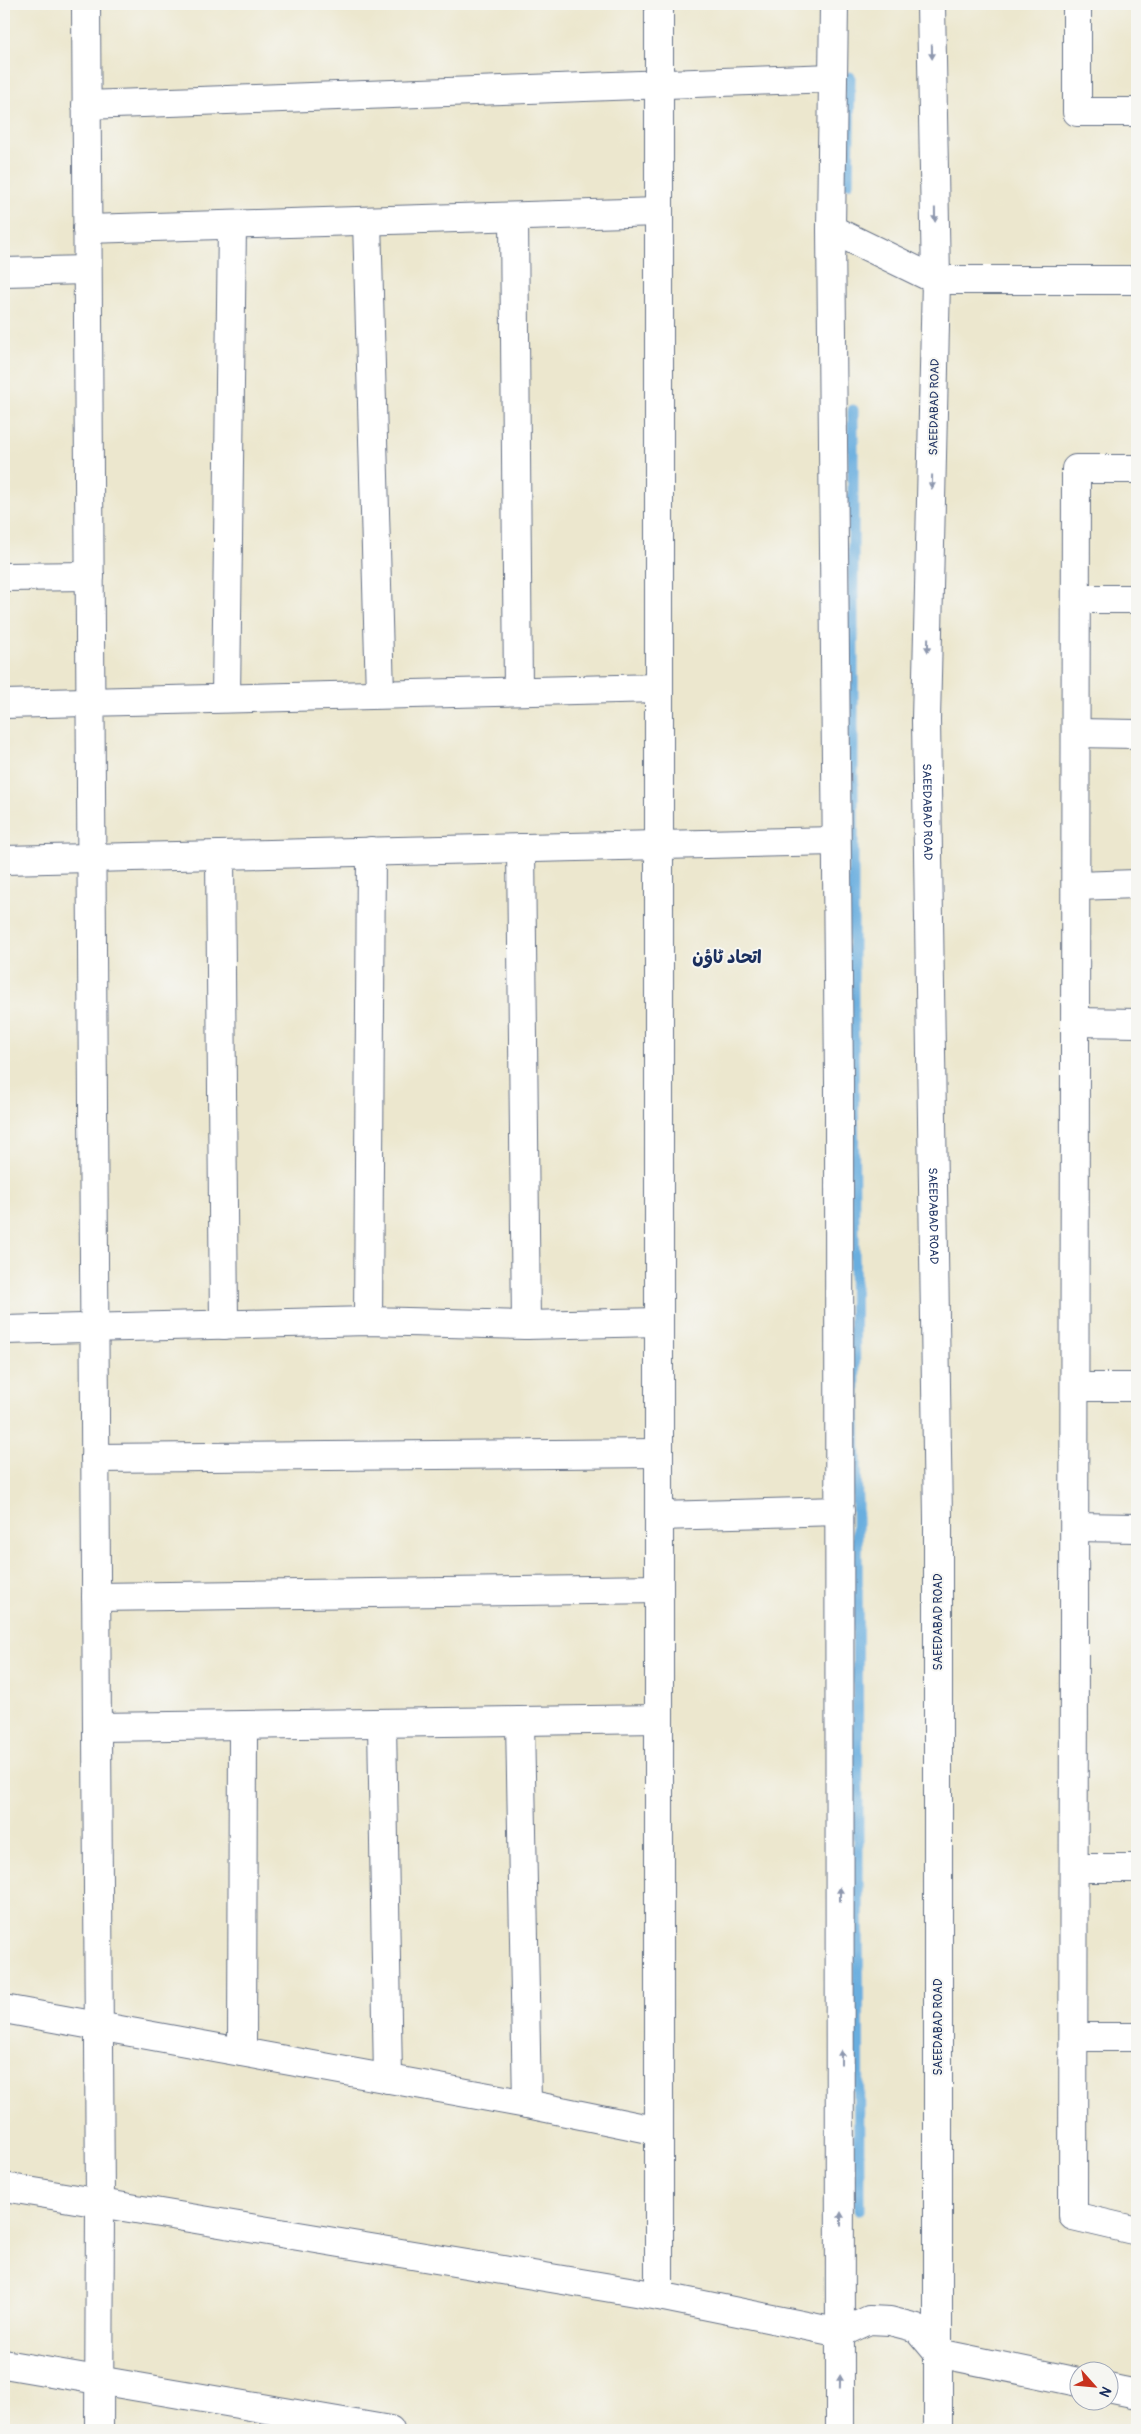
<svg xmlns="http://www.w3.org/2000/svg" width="1141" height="2434" viewBox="0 0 1141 2434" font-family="Pangolin,'Playpen Sans Arabic',sans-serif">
  <rect width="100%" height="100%" fill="#f6f6f2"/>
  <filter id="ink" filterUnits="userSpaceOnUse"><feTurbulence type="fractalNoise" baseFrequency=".02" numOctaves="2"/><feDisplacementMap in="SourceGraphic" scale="10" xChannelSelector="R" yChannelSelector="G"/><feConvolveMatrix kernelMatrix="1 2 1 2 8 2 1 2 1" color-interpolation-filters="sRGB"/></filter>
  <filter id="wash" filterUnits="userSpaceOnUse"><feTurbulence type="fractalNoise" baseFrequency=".0096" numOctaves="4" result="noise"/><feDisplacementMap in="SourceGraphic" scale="20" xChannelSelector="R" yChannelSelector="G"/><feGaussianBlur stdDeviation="1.12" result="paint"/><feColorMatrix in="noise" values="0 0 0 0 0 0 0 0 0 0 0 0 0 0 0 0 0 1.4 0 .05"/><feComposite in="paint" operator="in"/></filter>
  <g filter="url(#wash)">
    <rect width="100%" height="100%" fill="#ece7ce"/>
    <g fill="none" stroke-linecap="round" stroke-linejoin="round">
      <path stroke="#69aedf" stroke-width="11" d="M 848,183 L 850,77
        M 853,410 L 853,1027 L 855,1424 L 857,1502 L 859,2210"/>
    </g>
  </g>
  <g filter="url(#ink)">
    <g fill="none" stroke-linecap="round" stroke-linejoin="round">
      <defs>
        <g id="minor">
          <path d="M 86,4 L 100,2203 L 99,2430"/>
          <path d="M 834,4 L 831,229 L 839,1082 L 840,2430"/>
          <path id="s1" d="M 931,4 L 936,280 L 926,720 L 938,1519 L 938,2430"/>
          <path d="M 1077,4 L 1077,112 L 1137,112"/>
          <path d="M 86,105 L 833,78"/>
          <path d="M 514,217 L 518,691"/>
          <path d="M 367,221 L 380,694"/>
          <path d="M 87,229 L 659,212"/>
          <path d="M 831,229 L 936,280 L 1137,280"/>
          <path d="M 4,272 L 87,270"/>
          <path d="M 1137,469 L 1076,469 L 1073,2216 L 1137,2231"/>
          <path d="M 4,577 L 90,576"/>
          <path d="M 1076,599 L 1137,599"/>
          <path d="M 226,698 L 232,225"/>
          <path d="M 4,704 L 659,688"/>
          <path d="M 1076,733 L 1137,734"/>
          <path d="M 521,848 L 526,1325"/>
          <path d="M 220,855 L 224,1325"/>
          <path d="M 4,860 L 836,841"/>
          <path d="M 1076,886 L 1137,884"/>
          <path d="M 1076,1022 L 1137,1023"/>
          <path d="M 368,1321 L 371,851"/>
          <path d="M 4,1330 L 368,1321 L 526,1325 L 659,1322"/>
          <path d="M 1075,1387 L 1137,1387"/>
          <path d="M 95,1458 L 659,1453"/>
          <path d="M 659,1516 L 840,1511"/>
          <path d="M 1075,1527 L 1137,1528"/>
          <path d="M 96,1597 L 659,1589"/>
          <path d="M 520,1721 L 527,2104"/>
          <path d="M 382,1723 L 388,2079"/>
          <path d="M 97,1727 L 659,1719"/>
          <path d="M 1074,1868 L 1137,1868"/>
          <path d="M 4,2009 L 527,2104 L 659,2131"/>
          <path d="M 1074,2037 L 1137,2037"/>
          <path d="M 242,2052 L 243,1725"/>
          <path d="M 4,2187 L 659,2296 L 841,2333 L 869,2320 L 890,2321 L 917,2328 L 938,2353 L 1078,2382"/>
          <path d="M 659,2296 L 659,4"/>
          <path d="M 4,2364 L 390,2430"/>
          <path d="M 1108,2388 L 1137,2394"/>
        </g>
      </defs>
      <use href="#minor" stroke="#646f85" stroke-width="30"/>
      <use href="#minor" stroke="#fff" stroke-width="28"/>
    </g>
    <defs><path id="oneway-solid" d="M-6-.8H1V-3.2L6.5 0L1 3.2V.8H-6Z" transform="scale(1.25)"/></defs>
    <g fill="#8d97ae">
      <use href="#oneway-solid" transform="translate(932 52) rotate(89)"/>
      <use href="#oneway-solid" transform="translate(935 215) rotate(89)"/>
      <use href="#oneway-solid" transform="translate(932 482) rotate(91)"/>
      <use href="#oneway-solid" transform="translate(928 645) rotate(91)"/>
      <use href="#oneway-solid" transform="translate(840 1894) rotate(-90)"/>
      <use href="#oneway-solid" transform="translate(841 2057) rotate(-90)"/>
      <use href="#oneway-solid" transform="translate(841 2219) rotate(-90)"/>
      <use href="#oneway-solid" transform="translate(840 2382) rotate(-89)"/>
    </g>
  </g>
  <g text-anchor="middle" stroke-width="4" stroke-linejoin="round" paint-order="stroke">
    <g font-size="12" fill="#1b2f5e" stroke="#f6f6f2">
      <text transform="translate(934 407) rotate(-89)" y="4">SAEEDABAD ROAD</text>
      <text dy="4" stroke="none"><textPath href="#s1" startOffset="808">SAEEDABAD ROAD</textPath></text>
      <text dy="4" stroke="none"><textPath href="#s1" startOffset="1212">SAEEDABAD ROAD</textPath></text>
      <text transform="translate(938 1622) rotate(-90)" y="4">SAEEDABAD ROAD</text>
      <text transform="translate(938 2027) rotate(-90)" y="4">SAEEDABAD ROAD</text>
    </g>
    <g font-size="18" font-weight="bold" fill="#1b2f5e" stroke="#f6f6f2">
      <text x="727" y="963">اتحاد ٹاؤن</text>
    </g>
  </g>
  <rect width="1141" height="2434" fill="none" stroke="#f6f6f2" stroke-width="20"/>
  <g transform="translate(1094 2386) rotate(117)"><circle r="24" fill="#f6f6f2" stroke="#9ea6b7"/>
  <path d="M0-4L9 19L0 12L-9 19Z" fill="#c8321e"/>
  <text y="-8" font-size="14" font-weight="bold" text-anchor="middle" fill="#1b2f5e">N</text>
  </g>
</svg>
